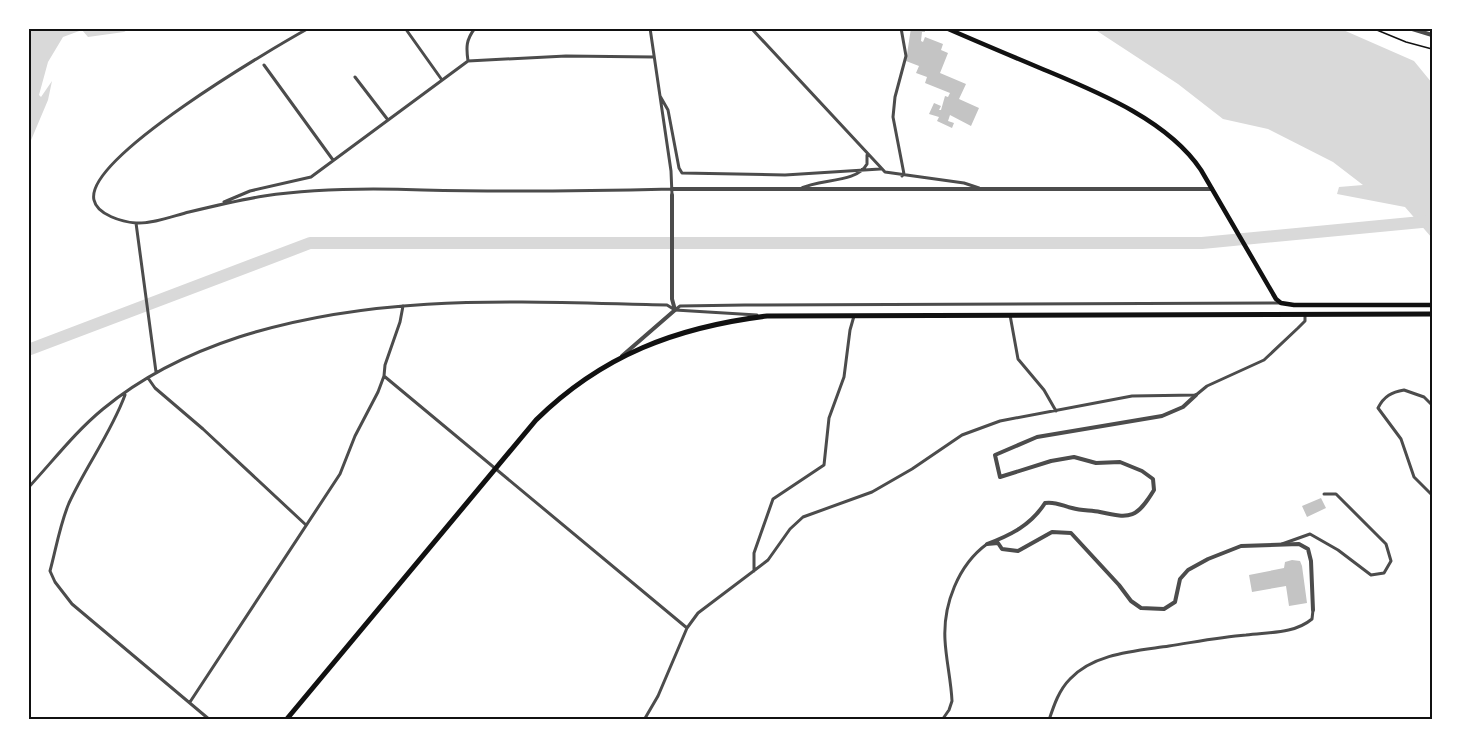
<svg xmlns="http://www.w3.org/2000/svg" width="1461" height="748" viewBox="0 0 1461 748" font-family="'Noto Serif',serif">
  <rect width="100%" height="100%" fill="#fff"/>
  <path fill="#d9d9d9" d="M 29,28 L 129,29 L 124,32 L 88,37 L 82,30 L 63,37 L 48,62 L 39,95 L 41,97 L 52,81 L 48,100 L 29,145 Z
    M 1094,29 L 1341,29 L 1414,61 L 1432,83 L 1432,238 L 1405,207 L 1337,194 L 1339,187 L 1363,185 L 1333,162 L 1268,129 L 1223,119 L 1178,84 Z"/>
  <g fill="none" stroke-linecap="round" stroke-linejoin="round">
    <path stroke="#d9d9d9" stroke-width="12" d="M 28,350 L 310,243 L 1202,243 L 1432,221"/>
  </g>
  <path fill="#c4c4c4" d="M 911,28 L 925,28 L 925,32 L 922,32 L 921,41 L 923,42 L 925,37 L 943,44 L 941,50 L 948,53 L 940,73 L 966,84 L 959,99 L 979,108 L 971,126 L 950,115 L 948,121 L 954,123 L 952,128 L 937,121 L 939,117 L 929,114 L 934,103 L 941,106 L 939,110 L 941,110 L 945,96 L 948,97 L 950,93 L 925,83 L 927,77 L 916,73 L 919,66 L 906,61 Z
    M 1321,498 L 1326,508 L 1307,517 L 1302,506 Z
    M 1292,560 L 1300,561 L 1302,566 L 1307,603 L 1289,606 L 1286,586 L 1252,592 L 1249,575 L 1284,568 L 1285,562 Z"/>
  <g fill="none" stroke-linecap="round" stroke-linejoin="round">
    <path stroke="#111" stroke-width="1.5" d="M 1372,28 L 1406,42 L 1432,49"/>
    <path stroke="#4c4c4c" stroke-width="3" d="M 309,28 C 273,48 84,158 94,200 C 97,215 123,222 136,223 C 153,224 173,216 189,212 C 214,206 239,200 264,196 C 317,188 370,188 423,190 C 505,192 589,191 672,189
      M 405,28 L 442,80
      M 650,28 L 671,171 L 672,195
      M 751,28 L 885,172 L 964,183 L 979,188
      M 833,28 L 835,28
      M 901,28 L 906,56 L 895,97 L 893,117 L 904,174 L 902,176
      M 468,61 C 466,47 466,40 475,28
      M 264,65 L 333,160
      M 355,77 L 388,120
      M 660,96 L 668,110 L 679,168 L 682,173 L 785,175 L 880,169
      M 800,189 C 819,178 856,184 867,164 L 867,155
      M 224,202 L 250,191 L 311,177 L 468,61 L 566,56 L 654,57
      M 136,223 L 156,372
      M 675,310 L 680,306 L 745,305 L 1280,303
      M 1010,315 L 1018,359 L 1044,390 L 1056,411
      M 384,376 L 687,628
      M 148,378 L 155,388 L 203,429 L 306,525
      M 125,395 C 111,433 86,466 69,503 C 60,524 56,549 50,571 L 55,582 L 72,604 L 210,720
      M 1432,405 L 1424,397 L 1404,390 C 1392,392 1384,396 1378,408 L 1401,439 L 1414,477 L 1432,495
      M 28,488 C 53,461 75,432 103,409 C 143,376 190,353 239,337 C 380,292 522,302 667,305 L 675,310 L 757,315
      M 1282,544 L 1310,534 L 1338,550 L 1371,575 L 1384,573 L 1391,561 L 1386,544 L 1336,494 L 1324,494
      M 754,571 L 754,553 L 773,499 L 824,465 L 829,418 L 844,377 L 850,330 L 854,316
      M 190,702 L 340,474 L 355,436 L 378,392 L 384,376 L 385,365 L 400,322 L 403,306
      M 644,720 L 658,696 L 687,628 L 698,613 L 768,560 L 790,529 L 803,517 L 872,492 L 912,469 L 962,435 L 1000,421 L 1132,396 L 1196,395 L 1207,386 L 1264,360 L 1298,328 L 1305,321 L 1305,314
      M 886,720 L 899,720
      M 942,720 L 949,710 L 952,701 C 951,680 946,660 945,640 C 943,605 958,565 987,544
      M 1049,720 C 1054,705 1059,690 1070,679 C 1094,653 1136,651 1169,646 C 1195,642 1220,637 1246,635 C 1269,632 1294,634 1312,619 L 1313,610"/>
    <path stroke="#4c4c4c" stroke-width="4" d="M 1409,28 L 1432,35
      M 672,189 L 1212,189
      M 622,356 L 675,310 L 672,299 L 672,195
      M 1196,395 L 1183,407 L 1162,416 L 1037,437 L 995,455 L 1000,477 L 1051,461 L 1074,457 L 1096,463 L 1120,462 L 1142,471 L 1153,479 L 1154,490 C 1137,518 1131,519 1100,512 C 1091,510 1082,511 1072,508 C 1063,506 1055,501 1045,503 C 1031,525 1011,535 987,544 L 998,543 L 1002,549 L 1018,551 L 1052,532 L 1071,533 L 1119,585 L 1131,601 L 1141,608 L 1164,609 L 1175,602 L 1180,579 L 1188,570 L 1208,559 L 1241,546 L 1299,544 L 1308,549 L 1311,561 L 1313,610"/>
    <path stroke="#111" stroke-width="4.5" d="M 946,28 C 978,42 1009,55 1040,68 C 1095,91 1167,119 1201,170 L 1276,299 L 1281,303 L 1294,305 L 1432,305"/>
    <path stroke="#111" stroke-width="5" d="M 286,720 L 536,420 C 602,355 677,327 767,316 L 1432,314"/>
  </g>
  <rect width="1461" height="748" fill="none" stroke="#ffffff" stroke-width="60"/>
  <rect x="30" y="30" width="1401" height="688" fill="none" stroke="#111" stroke-width="2"/>
</svg>
